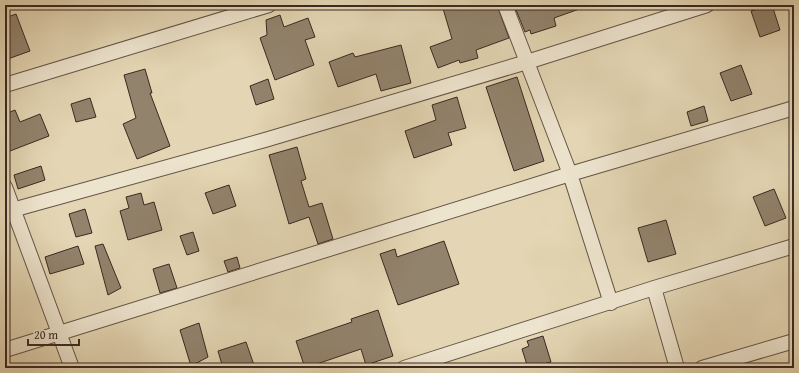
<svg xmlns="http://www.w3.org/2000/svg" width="799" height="373" viewBox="0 0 799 373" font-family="'Gentium Book Plus',serif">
  <rect width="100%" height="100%" fill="#e4d6b4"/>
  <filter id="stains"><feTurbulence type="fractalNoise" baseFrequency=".005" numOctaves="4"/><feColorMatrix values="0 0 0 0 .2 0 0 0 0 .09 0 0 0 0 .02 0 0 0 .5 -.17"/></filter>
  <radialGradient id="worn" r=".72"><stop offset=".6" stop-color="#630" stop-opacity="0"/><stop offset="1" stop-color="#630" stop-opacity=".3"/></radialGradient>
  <path fill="#92836d" stroke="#3a2921" d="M 442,5 L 497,5 L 509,38 L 476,50 L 478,58 L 460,63 L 459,60 L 438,68 L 430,47 L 452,39 Z
    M 514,5 L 585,5 L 585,7 L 554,18 L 556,26 L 531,34 L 530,30 L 525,32 Z
    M 772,5 L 780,30 L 760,37 L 751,11 Z
    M 16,14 L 30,51 L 5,60 L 5,18 Z
    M 280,15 L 284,27 L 308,18 L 315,37 L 305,40 L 314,65 L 275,80 L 260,38 L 267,35 L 266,20 Z
    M 401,45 L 411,83 L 381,91 L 376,74 L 338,87 L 329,62 L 353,53 L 355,57 Z
    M 741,65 L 752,94 L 731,101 L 720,73 Z
    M 145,69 L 152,93 L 150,93 L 170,146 L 137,159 L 123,124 L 136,118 L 124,75 Z
    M 517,77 L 544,161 L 514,171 L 486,87 Z
    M 268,79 L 274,99 L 256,105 L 250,86 Z
    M 457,97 L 466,128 L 448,133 L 452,145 L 414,158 L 405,131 L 436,120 L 432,105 Z
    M 90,98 L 96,117 L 76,122 L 71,104 Z
    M 704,106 L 708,121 L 691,126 L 687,112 Z
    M 15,110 L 20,122 L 40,114 L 49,136 L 10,151 L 5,136 L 5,114 Z
    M 297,147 L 306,179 L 301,181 L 309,207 L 322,203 L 333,239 L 318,244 L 309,217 L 289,224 L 269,155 Z
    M 41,166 L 45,180 L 18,189 L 14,175 Z
    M 229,185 L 236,206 L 213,214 L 205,193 Z
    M 774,189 L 786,218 L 765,226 L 753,197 Z
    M 141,193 L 144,205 L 154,202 L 162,230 L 128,240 L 120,211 L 129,208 L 126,197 Z
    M 85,209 L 92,233 L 76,237 L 69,214 Z
    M 666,220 L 676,254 L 648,262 L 638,228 Z
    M 193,232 L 199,251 L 187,255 L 180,236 Z
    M 444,241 L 459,284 L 398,305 L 380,254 L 395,249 L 397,257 Z
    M 103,244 L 121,288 L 108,295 L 95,246 Z
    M 78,246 L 84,264 L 50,274 L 45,257 Z
    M 237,257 L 240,268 L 228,272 L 224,261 Z
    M 169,264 L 177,288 L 160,293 L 153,269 Z
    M 378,310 L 393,356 L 366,365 L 361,349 L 305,368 L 296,341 L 352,322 L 351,319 Z
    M 199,323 L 208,357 L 191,366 L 180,330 Z
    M 543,336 L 551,362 L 528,368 L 522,349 L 529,346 L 527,341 Z
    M 246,342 L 255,368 L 223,368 L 218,351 Z"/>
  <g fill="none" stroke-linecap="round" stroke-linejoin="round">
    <defs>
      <path id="minor" d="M 505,5 L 570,174 L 611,303
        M 5,85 L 269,5
        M 5,187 L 72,368
        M 5,212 L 265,140 L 527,62 L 707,5
        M 654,288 L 677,368
        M 5,350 L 570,174 L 794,108
        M 404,368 L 654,288 L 794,246
        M 702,368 L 794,341"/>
    </defs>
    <use href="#minor" stroke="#645446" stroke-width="16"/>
    <use href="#minor" stroke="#ede4ce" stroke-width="14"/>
  </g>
  <rect width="799" height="373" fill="none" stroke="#e4d6b4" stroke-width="20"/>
  <rect x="6" y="6" width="787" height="361" fill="none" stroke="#3a2921" stroke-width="2"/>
  <rect x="10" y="10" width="779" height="353" fill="none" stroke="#3a2921"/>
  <path d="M28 339v6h51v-6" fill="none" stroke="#3a2921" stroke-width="2"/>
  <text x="34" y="339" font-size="12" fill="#3a2921" stroke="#ede4ce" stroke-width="3" paint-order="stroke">20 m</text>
  <rect width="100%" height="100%" filter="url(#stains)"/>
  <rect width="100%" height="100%" fill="url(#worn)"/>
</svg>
